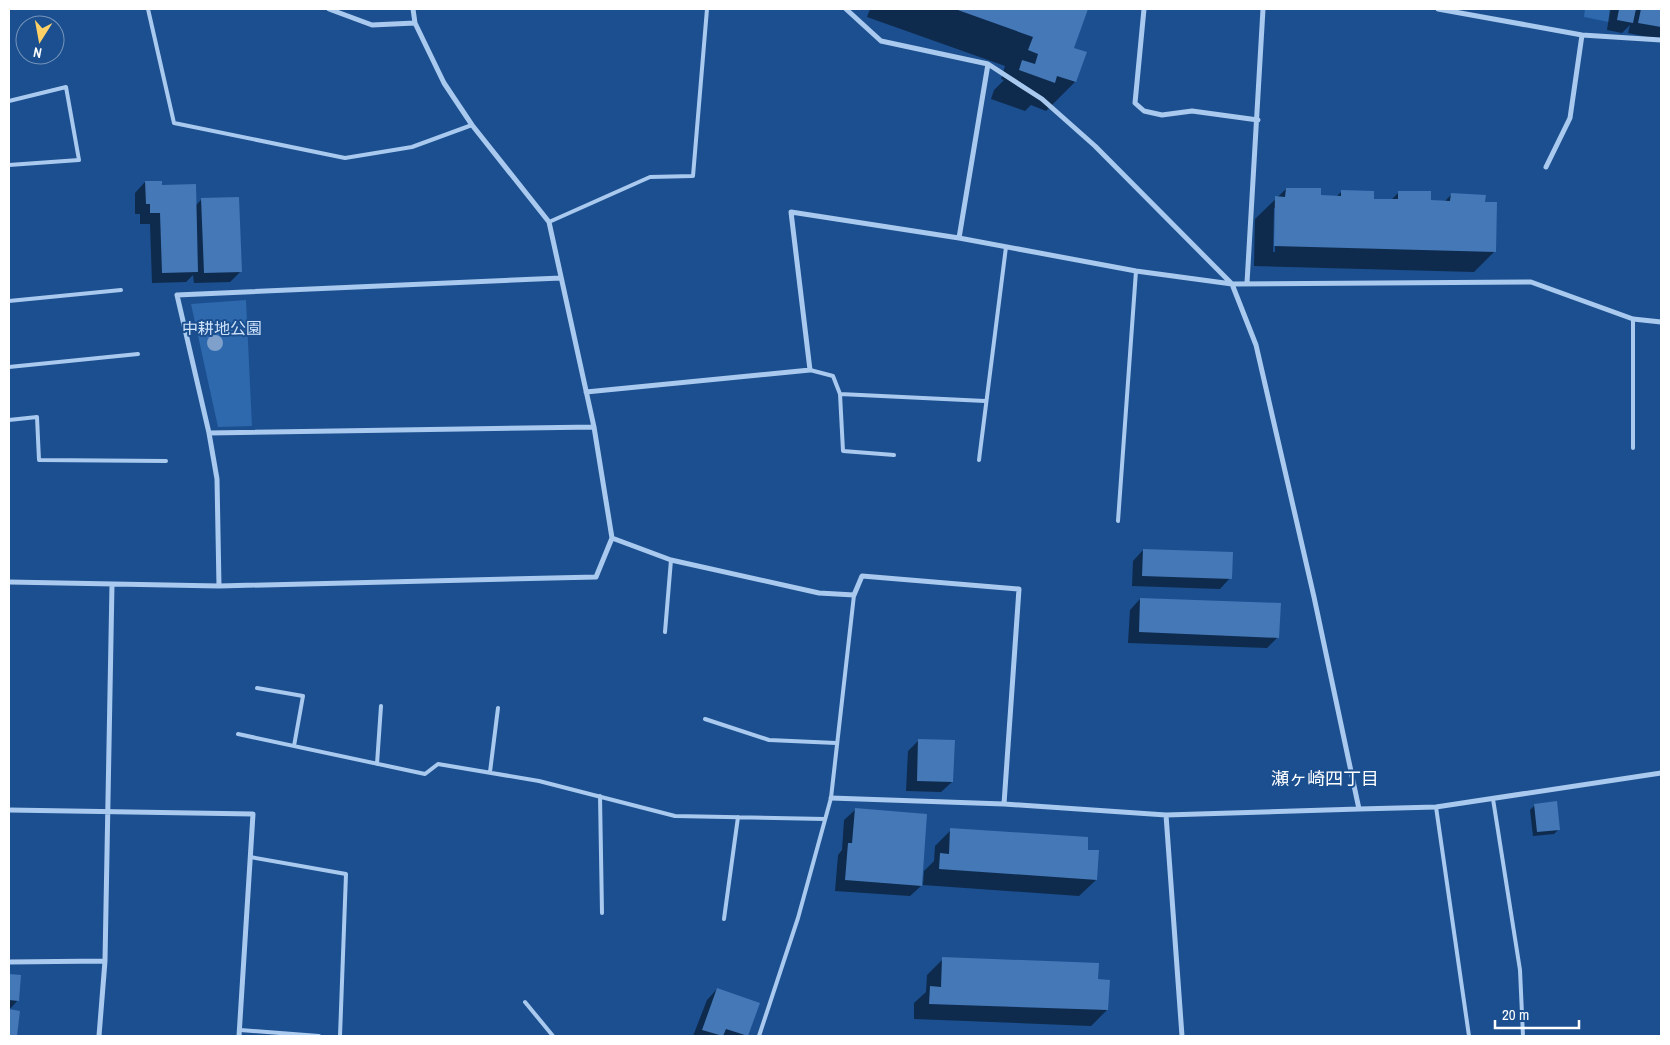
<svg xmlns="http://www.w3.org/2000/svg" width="1670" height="1045" viewBox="0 0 1670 1045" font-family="'Archivo Narrow','Noto Sans JP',sans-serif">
  <rect width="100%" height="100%" fill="#1b4f8f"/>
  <path fill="#2e69ad" d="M 1585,9 L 1611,9 L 1609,22 L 1584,17 Z
    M 246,300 L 252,426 L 218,427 L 191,304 Z"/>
  <path fill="#0007" fill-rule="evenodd" d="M 870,9 L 1087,9 L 1073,49 L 1085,53 L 1075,82 L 1046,111 L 1031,105 L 1025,111 L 991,99 L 994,90 L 1004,80 L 1001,79 L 1005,66 L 867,17 Z
    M 1610,9 L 1661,9 L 1661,36 L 1658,39 L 1628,33 L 1630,25 L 1622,33 L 1607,30 Z
    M 145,182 L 161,186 L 195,206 L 202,199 L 241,271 L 230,282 L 194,283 L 193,275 L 186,282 L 152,283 L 150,224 L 140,224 L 140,214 L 135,214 L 135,193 Z
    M 1286,189 L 1319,197 L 1336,197 L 1342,191 L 1373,200 L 1390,201 L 1399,192 L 1429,202 L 1444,202 L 1451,195 L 1484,203 L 1495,251 L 1474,272 L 1254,266 L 1255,219 ZM 1274,208 L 1276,208 L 1275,252 L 1273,252 Z
    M 1143,550 L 1230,578 L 1220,589 L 1132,586 L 1133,561 Z
    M 1140,599 L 1278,637 L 1267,648 L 1128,643 L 1130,610 Z
    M 919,740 L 952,782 L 941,792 L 906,791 L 908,751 Z
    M 1535,805 L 1559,829 L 1554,834 L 1533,836 L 1530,810 Z
    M 855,810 L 921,886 L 910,896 L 835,891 L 838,855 L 842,850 L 844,820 Z
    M 951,830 L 1086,851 L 1096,880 L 1079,896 L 923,885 L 924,871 L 934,861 L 935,846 Z
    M 943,959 L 1097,981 L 1107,1010 L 1091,1026 L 914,1019 L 914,1003 L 926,992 L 927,975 Z
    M 9,975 L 20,976 L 18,1000 L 9,1010 Z
    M 717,989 L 759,1004 L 747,1036 L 693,1036 L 707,1000 Z"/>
  <path fill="#4478b7" d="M 955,9 L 1088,9 L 1074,48 L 1087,52 L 1076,82 L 1057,76 L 1055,83 L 1019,70 L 1022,60 L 1035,64 L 1038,54 L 1028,50 L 1033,37 Z
    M 1619,9 L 1636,9 L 1633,23 L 1617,20 Z
    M 1641,9 L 1661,9 L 1661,27 L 1638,23 Z
    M 145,181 L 162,181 L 162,185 L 196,184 L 198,272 L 162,273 L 160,213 L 150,213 L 150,204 L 146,204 Z
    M 1286,188 L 1321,188 L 1321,195 L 1341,196 L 1341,190 L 1374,191 L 1374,199 L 1398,199 L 1398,191 L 1431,191 L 1431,200 L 1450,201 L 1451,193 L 1486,195 L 1485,202 L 1497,202 L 1496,252 L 1274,246 L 1275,196 L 1285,197 Z
    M 239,197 L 242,272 L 204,273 L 201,198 Z
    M 1143,549 L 1233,552 L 1232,579 L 1142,576 Z
    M 1140,598 L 1281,603 L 1279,638 L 1139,632 Z
    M 918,739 L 955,740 L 953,782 L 917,781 Z
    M 1557,801 L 1560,830 L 1537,832 L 1534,804 Z
    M 855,808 L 927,814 L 922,886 L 845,880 L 848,843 L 852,843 Z
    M 950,828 L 1088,837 L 1088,850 L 1099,850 L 1097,880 L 939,869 L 940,853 L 949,854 Z
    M 942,957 L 1099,963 L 1098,979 L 1110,980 L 1108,1010 L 929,1004 L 930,986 L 941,987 Z
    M 9,974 L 21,975 L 19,1001 L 9,1000 Z
    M 717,988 L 760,1003 L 748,1036 L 726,1029 L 723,1036 L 702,1030 Z
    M 9,1009 L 20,1011 L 17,1036 L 9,1036 Z"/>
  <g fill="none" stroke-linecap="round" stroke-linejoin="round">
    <path stroke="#a9c9ee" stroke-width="4" d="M 148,9 L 174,123 L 345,158 L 412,147 L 472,125
      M 9,101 L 66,87 L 79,160 L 9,165
      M 549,222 L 650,177 L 693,176 L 707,9
      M 9,301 L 121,290
      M 1633,319 L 1633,448
      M 9,367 L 138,354
      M 810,370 L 833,376 L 840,394 L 843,451 L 894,455
      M 840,394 L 985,401
      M 9,420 L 37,417 L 39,460 L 166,461
      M 979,460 L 1006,247
      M 1118,521 L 1136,271
      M 665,632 L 671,560
      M 257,688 L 303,696 L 294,746
      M 705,719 L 769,740 L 836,743
      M 238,734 L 425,774 L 438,764 L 539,781 L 675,816 L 825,819
      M 377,764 L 381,706
      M 490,772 L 498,708
      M 600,796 L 602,913
      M 1493,799 L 1520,970 L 1523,1036
      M 1436,807 L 1469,1036
      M 250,857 L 346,874 L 340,1036
      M 724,919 L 738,817
      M 525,1002 L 553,1036
      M 240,1030 L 319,1036
      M 759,1036 L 798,918 L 831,798 L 854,595"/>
    <path stroke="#a9c9ee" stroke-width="5" d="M 329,9 L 372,25 L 415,23
      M 846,9 L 881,41 L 988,64 L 1042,99 L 1095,146 L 1232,284 L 1256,345 L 1314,597 L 1359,809
      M 1144,9 L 1135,103 L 1144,111 L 1162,115 L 1192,111 L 1258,120
      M 1438,9 L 1582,35 L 1661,40
      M 1546,167 L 1570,118 L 1582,35
      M 959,238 L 988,64
      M 1247,283 L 1263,9
      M 586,392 L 810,370 L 791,212 L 959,238 L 1136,271 L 1232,284 L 1531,282 L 1633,319 L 1661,322
      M 209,433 L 594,427
      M 612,538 L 671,560 L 819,593 L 854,595 L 862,576 L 1019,589 L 1004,804
      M 9,582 L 219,586 L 596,577 L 612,538 L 594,427 L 549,222 L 472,125 L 444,83 L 415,23 L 413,9
      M 219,586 L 217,479 L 209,433 L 177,295 L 561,278
      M 831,798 L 1004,804 L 1166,815 L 1359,809 L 1436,807 L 1661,773
      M 9,810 L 253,814 L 239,1036
      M 1166,815 L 1182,1036
      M 9,962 L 105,961
      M 99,1036 L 105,961 L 112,584"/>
  </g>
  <circle fill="#7ea0ca" cx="215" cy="343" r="8"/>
  <g text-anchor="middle" stroke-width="4" stroke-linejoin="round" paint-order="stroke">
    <g font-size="16" fill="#cfe3fa" stroke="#1b4f8f">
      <text x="222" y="334">中耕地公園</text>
    </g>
    <g font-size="18" fill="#fff" stroke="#1b4f8f">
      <text x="1325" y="785">瀬ヶ崎四丁目</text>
    </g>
  </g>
  <rect width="1670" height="1045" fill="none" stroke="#ffffff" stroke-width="20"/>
  <g transform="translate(40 40) rotate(191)"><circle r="24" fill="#1b4f8f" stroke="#7695bc"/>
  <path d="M0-4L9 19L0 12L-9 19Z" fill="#ffd166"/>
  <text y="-8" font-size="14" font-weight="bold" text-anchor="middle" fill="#ffffff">N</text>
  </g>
  <path d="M1495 1020v8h84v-8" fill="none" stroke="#ffffff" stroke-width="2.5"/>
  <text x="1502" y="1020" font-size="15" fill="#ffffff" stroke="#1b4f8f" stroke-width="4" paint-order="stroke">20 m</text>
</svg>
